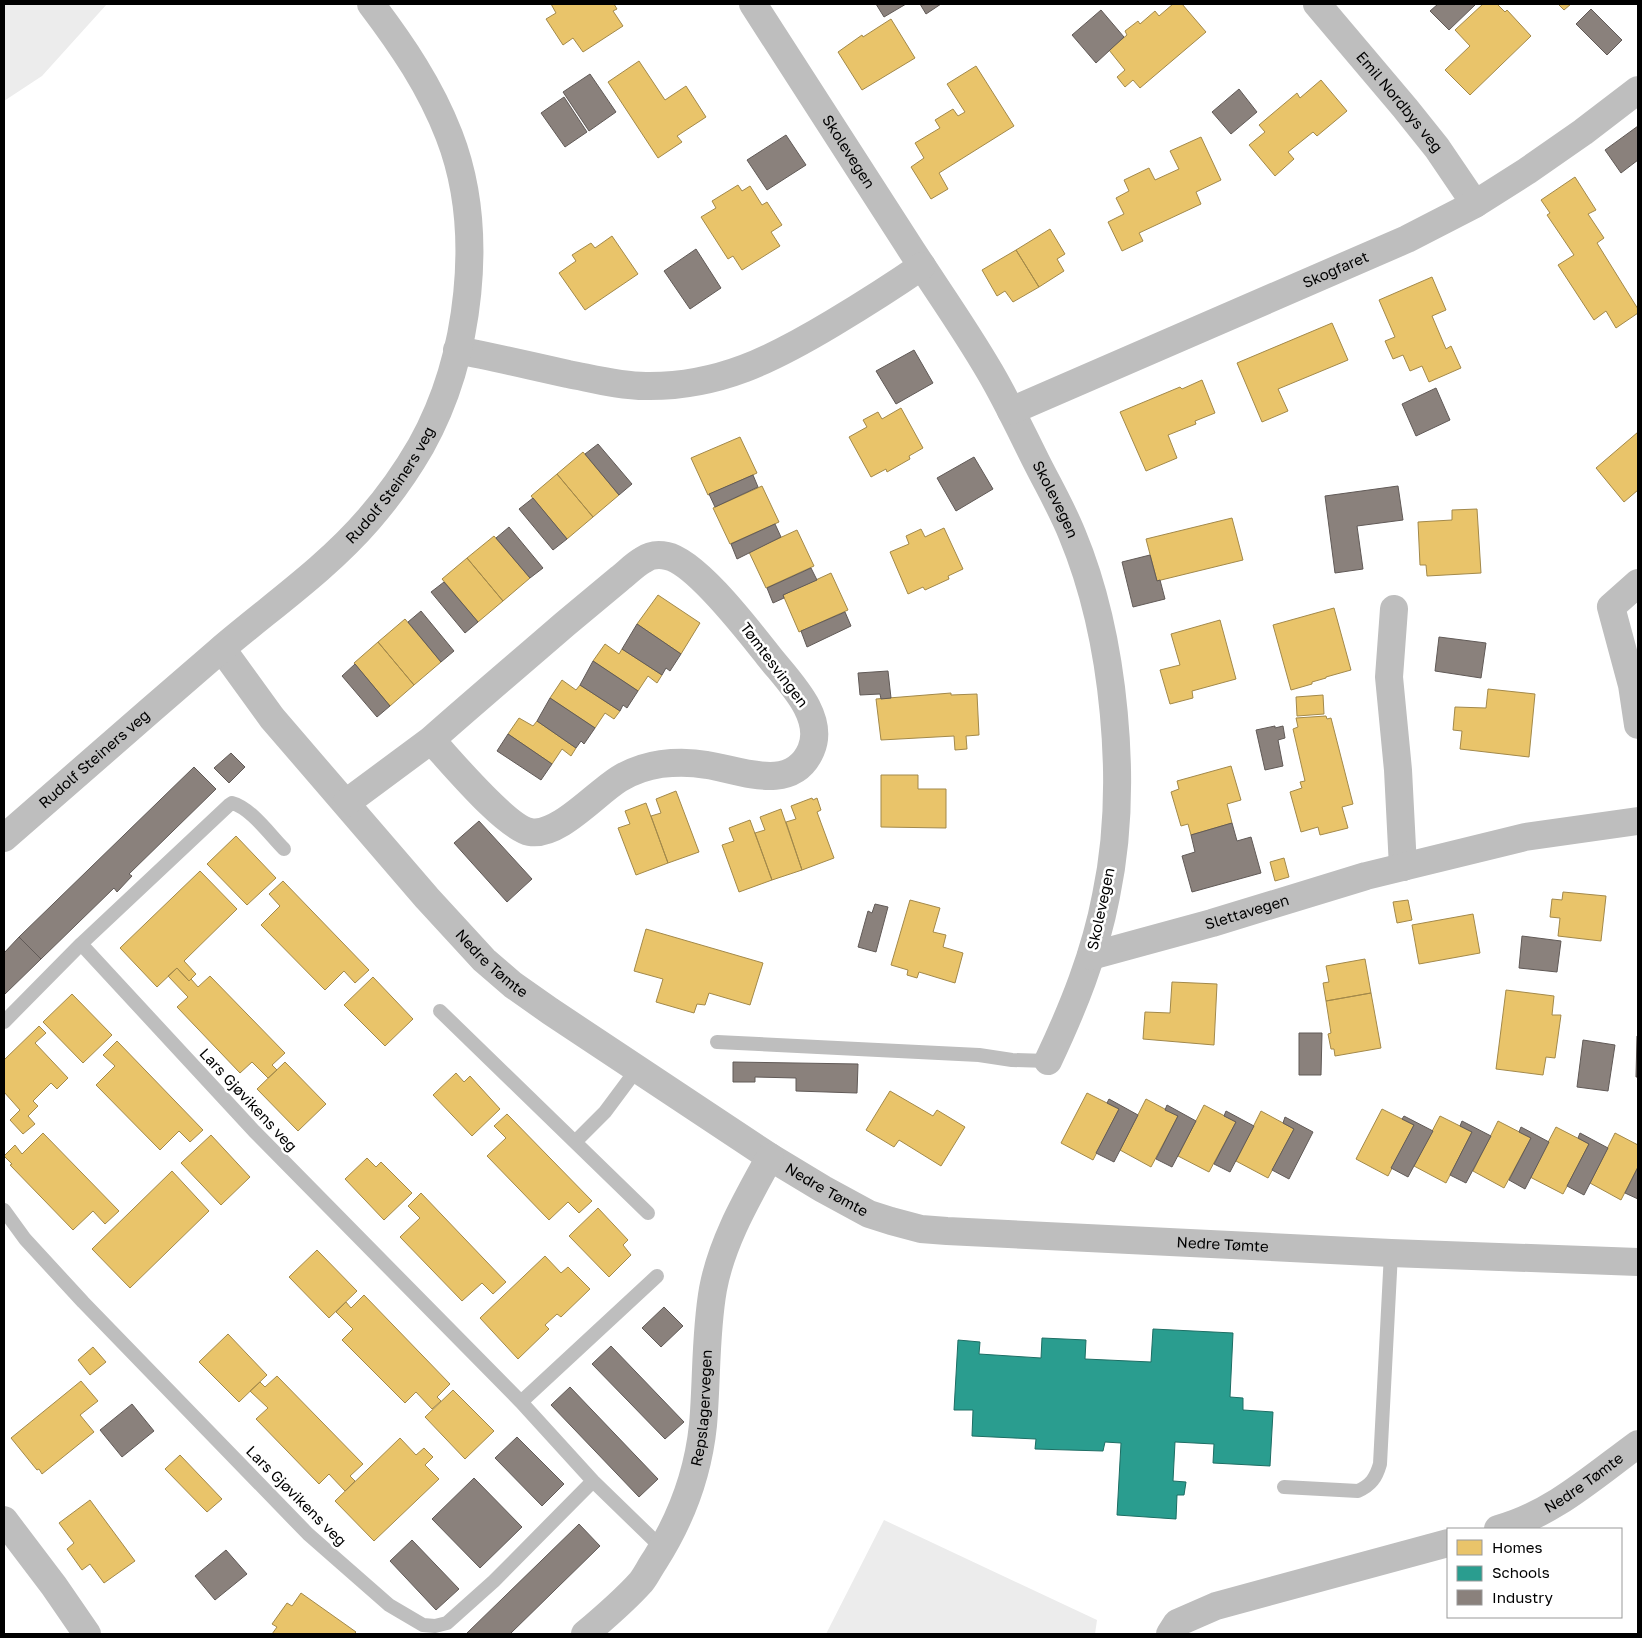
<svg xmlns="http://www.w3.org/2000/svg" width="1642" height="1638" viewBox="0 0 1642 1638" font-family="'Golos Text',sans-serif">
  <rect width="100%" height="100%" fill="#fff"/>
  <path fill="#ececec" d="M 4,4 L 107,4 L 42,76 L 4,101 Z
    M 884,1520 L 1097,1620 L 1095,1634 L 826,1634 Z"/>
  <path fill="#e9c46a" stroke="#a3894a" d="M 551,4 L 614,4 L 617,9 L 613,11 L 623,26 L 583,52 L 573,38 L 563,45 L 546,19 L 556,13 Z
    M 1173,4 L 1182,4 L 1206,32 L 1140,88 L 1133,80 L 1125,87 L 1117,77 L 1125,70 L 1109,50 L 1127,35 L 1125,31 L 1138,21 L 1140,24 L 1155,11 L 1159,16 Z
    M 1483,4 L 1497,4 L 1505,12 L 1507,10 L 1531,36 L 1470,95 L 1445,70 L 1470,46 L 1455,30 Z
    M 1558,4 L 1571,4 L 1564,10 Z
    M 891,19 L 915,58 L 862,90 L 838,52 L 862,35 L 863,37 Z
    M 639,61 L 665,100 L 686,86 L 706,117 L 677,136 L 682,142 L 658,158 L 608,82 Z
    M 976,66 L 1014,126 L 939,173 L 948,189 L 931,199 L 911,167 L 924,158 L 915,143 L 940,128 L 935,120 L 953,109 L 958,116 L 965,112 L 947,84 Z
    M 1321,80 L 1347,111 L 1317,136 L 1313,132 L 1288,152 L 1294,159 L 1275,176 L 1249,145 L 1265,132 L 1259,125 L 1297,93 L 1300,98 Z
    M 1201,137 L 1221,180 L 1196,192 L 1201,204 L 1139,233 L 1143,241 L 1122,251 L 1108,222 L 1124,214 L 1116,198 L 1129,191 L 1124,180 L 1149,168 L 1155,180 L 1179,169 L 1170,151 Z
    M 1575,177 L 1596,210 L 1588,214 L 1604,238 L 1597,243 L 1638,309 L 1638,313 L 1616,328 L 1606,311 L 1594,320 L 1558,265 L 1574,255 L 1547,215 L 1550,213 L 1541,200 Z
    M 738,185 L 742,191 L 750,186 L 762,205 L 767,202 L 782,225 L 771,232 L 780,246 L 742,270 L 733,256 L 728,259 L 701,217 L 716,208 L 712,201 Z
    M 1050,229 L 1065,254 L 1057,259 L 1064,271 L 1039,287 L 1016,250 Z
    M 612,236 L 638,274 L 585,310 L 559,273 L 576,261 L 572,255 L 591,243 L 595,248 Z
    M 1016,250 L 1039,287 L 1013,302 L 1005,291 L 997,296 L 982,270 Z
    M 1432,277 L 1446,310 L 1432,316 L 1446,349 L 1451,346 L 1461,368 L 1429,382 L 1422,366 L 1410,371 L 1403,355 L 1393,359 L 1385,341 L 1395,337 L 1379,300 Z
    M 1332,323 L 1348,360 L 1278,389 L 1288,411 L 1262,422 L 1237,363 Z
    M 1202,380 L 1215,413 L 1195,421 L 1196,424 L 1168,435 L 1177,458 L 1146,471 L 1120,412 L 1180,387 L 1182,389 Z
    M 901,408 L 923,448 L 909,456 L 910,459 L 887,472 L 886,469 L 871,477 L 849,437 L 867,427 L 863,420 L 878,412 L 882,419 Z
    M 1638,432 L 1638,490 L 1624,502 L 1596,468 Z
    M 740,437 L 757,473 L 708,495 L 691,458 Z
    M 583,452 L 619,495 L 593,517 L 557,474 Z
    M 557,474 L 593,517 L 567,539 L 531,496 Z
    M 762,486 L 779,522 L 730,544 L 713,508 Z
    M 1477,509 L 1481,573 L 1427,576 L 1426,565 L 1420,565 L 1418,522 L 1452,520 L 1452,510 Z
    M 1232,518 L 1243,560 L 1157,581 L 1146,539 Z
    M 944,528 L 963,569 L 948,576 L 949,579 L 925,590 L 923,587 L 908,594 L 890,552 L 909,544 L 906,536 L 921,529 L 925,537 Z
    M 797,530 L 814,566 L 766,588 L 749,552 Z
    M 494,536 L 530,578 L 503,601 L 467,558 Z
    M 467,558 L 503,601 L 478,622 L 442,579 Z
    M 831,573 L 848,610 L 799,632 L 783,595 Z
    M 658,595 L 700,623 L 681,654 L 637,624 Z
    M 1334,608 L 1351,670 L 1326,677 L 1326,678 L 1312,682 L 1312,684 L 1291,690 L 1273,625 Z
    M 405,619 L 441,662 L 414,685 L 378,642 Z
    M 1220,620 L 1236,679 L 1192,691 L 1193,698 L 1170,704 L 1160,670 L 1180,665 L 1171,634 Z
    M 378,642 L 414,685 L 390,706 L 354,663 Z
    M 605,644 L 619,654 L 622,649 L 662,675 L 657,683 L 648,676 L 638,691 L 593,661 Z
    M 562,680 L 576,690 L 580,685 L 620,711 L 614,719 L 605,713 L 595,728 L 550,698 Z
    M 1488,689 L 1535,694 L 1529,757 L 1460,749 L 1462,731 L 1453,730 L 1455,707 L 1486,708 Z
    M 951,693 L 951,695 L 977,694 L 979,735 L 966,736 L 967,749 L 955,750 L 954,736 L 881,740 L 876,699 Z
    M 1323,695 L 1324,714 L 1297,716 L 1296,697 Z
    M 1326,716 L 1327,719 L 1331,718 L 1353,804 L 1342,807 L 1348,828 L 1320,835 L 1318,827 L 1301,832 L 1290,792 L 1302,788 L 1300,782 L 1305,781 L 1293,729 L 1298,727 L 1296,718 Z
    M 519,718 L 533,726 L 537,721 L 576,748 L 571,756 L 562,749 L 552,764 L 508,734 Z
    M 1231,766 L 1241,800 L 1227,804 L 1232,823 L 1191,835 L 1188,824 L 1181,826 L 1171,792 L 1179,789 L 1177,781 Z
    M 881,775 L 918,775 L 918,789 L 946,789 L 946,828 L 881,827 Z
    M 676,791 L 699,852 L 668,863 L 651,816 L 661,813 L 656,799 Z
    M 812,798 L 813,800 L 817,798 L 821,810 L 817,812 L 834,858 L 802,870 L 786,822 L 796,819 L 791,806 Z
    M 646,803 L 668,863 L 636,875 L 618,828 L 630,824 L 625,811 Z
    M 781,809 L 802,870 L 772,880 L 755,833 L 765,830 L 760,817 Z
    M 750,820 L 772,880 L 739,892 L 722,845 L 734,841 L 729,828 Z
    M 236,836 L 276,878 L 247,905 L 207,864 Z
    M 1284,858 L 1289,877 L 1275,881 L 1270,862 Z
    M 200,871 L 237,909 L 184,961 L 196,974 L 189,981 L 177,968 L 157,987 L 120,948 Z
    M 283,881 L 369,970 L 355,983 L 344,971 L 325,990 L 261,925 L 280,906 L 269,894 Z
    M 1563,892 L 1606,896 L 1601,941 L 1558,936 L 1560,918 L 1550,917 L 1552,899 L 1562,900 Z
    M 910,900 L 940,908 L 933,932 L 946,935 L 943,947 L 963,953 L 955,983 L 919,972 L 917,978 L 907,975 L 908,970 L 891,965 Z
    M 1408,900 L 1412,920 L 1397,923 L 1393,902 Z
    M 1473,914 L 1480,953 L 1419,964 L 1412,925 Z
    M 646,929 L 763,963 L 750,1005 L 709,993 L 705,1005 L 697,1004 L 694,1013 L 656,1002 L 663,979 L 634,971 Z
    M 1365,959 L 1371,993 L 1326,1001 L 1323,983 L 1329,982 L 1326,966 Z
    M 177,968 L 189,981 L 191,979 L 198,987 L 210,976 L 285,1053 L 272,1065 L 277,1070 L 268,1078 L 252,1062 L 240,1073 L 177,1007 L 188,997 L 168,976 Z
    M 373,977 L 413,1019 L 385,1046 L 344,1005 Z
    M 1172,982 L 1217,984 L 1214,1045 L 1143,1039 L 1145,1012 L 1170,1013 Z
    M 1506,990 L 1554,996 L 1552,1015 L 1561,1015 L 1555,1058 L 1546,1057 L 1543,1075 L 1496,1069 Z
    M 1371,993 L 1381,1048 L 1335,1056 L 1334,1049 L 1331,1049 L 1328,1034 L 1331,1033 L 1326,1001 Z
    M 72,994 L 112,1035 L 83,1063 L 43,1022 Z
    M 39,1026 L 46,1033 L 35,1043 L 68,1078 L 57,1089 L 51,1083 L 33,1101 L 38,1106 L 28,1116 L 35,1124 L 23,1134 L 10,1120 L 20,1110 L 4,1092 L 4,1060 Z
    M 117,1041 L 203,1130 L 190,1142 L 179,1131 L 160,1150 L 96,1085 L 115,1066 L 103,1055 Z
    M 285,1062 L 326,1104 L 298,1131 L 257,1089 Z
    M 456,1073 L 464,1082 L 470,1076 L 500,1109 L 472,1136 L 433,1095 Z
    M 890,1091 L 933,1116 L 937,1110 L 965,1127 L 941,1166 L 899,1140 L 894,1147 L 866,1130 Z
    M 1087,1093 L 1119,1109 L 1093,1160 L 1061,1143 Z
    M 1146,1099 L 1178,1116 L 1151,1167 L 1120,1150 Z
    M 1204,1105 L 1236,1122 L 1209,1172 L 1178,1156 Z
    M 1382,1109 L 1414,1125 L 1388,1176 L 1356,1159 Z
    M 1261,1111 L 1294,1129 L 1268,1178 L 1236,1161 Z
    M 507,1114 L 592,1201 L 579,1213 L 568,1202 L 549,1220 L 487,1156 L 506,1138 L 494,1126 Z
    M 1440,1116 L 1472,1132 L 1446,1183 L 1414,1166 Z
    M 1498,1121 L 1531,1138 L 1504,1188 L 1473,1171 Z
    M 1556,1127 L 1589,1144 L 1563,1194 L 1530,1177 Z
    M 43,1133 L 119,1211 L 105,1224 L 93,1211 L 73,1230 L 10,1165 L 12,1164 L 4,1156 L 15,1145 L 22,1154 Z
    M 1615,1133 L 1638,1145 L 1638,1167 L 1621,1200 L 1590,1183 Z
    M 211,1135 L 250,1177 L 221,1205 L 181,1163 Z
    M 367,1158 L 376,1167 L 381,1162 L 412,1193 L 384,1220 L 345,1179 Z
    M 172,1171 L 209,1211 L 130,1288 L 92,1249 Z
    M 421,1193 L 506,1282 L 493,1294 L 482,1283 L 462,1301 L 400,1237 L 420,1218 L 408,1206 Z
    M 598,1208 L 628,1240 L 623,1245 L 631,1255 L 609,1277 L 569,1236 Z
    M 317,1250 L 357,1291 L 329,1318 L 289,1277 Z
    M 545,1256 L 561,1273 L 568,1267 L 590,1289 L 561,1317 L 557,1314 L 545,1325 L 549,1329 L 518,1359 L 480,1318 Z
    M 364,1295 L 450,1384 L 437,1397 L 441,1401 L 432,1409 L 416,1392 L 405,1403 L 342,1340 L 353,1329 L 336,1312 L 346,1302 L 351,1308 Z
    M 228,1334 L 267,1375 L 239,1402 L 199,1362 Z
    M 93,1347 L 106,1362 L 90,1375 L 78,1360 Z
    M 277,1376 L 363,1464 L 350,1476 L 355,1481 L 345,1491 L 329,1474 L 319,1484 L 256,1419 L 268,1408 L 250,1391 L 260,1382 L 265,1387 Z
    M 81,1381 L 98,1401 L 80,1415 L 94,1432 L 42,1474 L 39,1469 L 37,1470 L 11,1438 Z
    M 453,1390 L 494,1431 L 465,1459 L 425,1417 Z
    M 400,1438 L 416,1455 L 424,1448 L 433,1457 L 425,1465 L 439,1479 L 374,1541 L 335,1501 Z
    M 180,1455 L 222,1499 L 207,1512 L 165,1469 Z
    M 90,1500 L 135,1561 L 104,1583 L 90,1564 L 82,1570 L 67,1549 L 74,1543 L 59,1523 Z
    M 301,1593 L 356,1632 L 354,1634 L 272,1634 L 277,1627 L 272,1624 L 287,1603 L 292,1606 Z"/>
  <path fill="#2a9d8f" stroke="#1d6e64" d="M 1153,1329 L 1233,1333 L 1230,1397 L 1243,1398 L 1243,1410 L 1273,1412 L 1270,1466 L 1213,1463 L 1214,1444 L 1175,1442 L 1173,1481 L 1186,1482 L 1184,1495 L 1177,1495 L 1176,1519 L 1117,1515 L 1121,1443 L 1105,1442 L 1103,1451 L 1035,1449 L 1036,1439 L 972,1436 L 973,1410 L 954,1410 L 958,1340 L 980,1342 L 979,1354 L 1041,1358 L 1042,1338 L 1086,1340 L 1085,1359 L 1151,1362 Z"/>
  <path fill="#8a817c" stroke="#615a57" d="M 876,4 L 906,4 L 884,17 Z
    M 920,4 L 941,4 L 926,14 Z
    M 1438,4 L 1474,4 L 1475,5 L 1449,30 L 1430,11 Z
    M 1591,9 L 1622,40 L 1607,55 L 1576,24 Z
    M 1101,10 L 1124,37 L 1096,63 L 1072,35 Z
    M 590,74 L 616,112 L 589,131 L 563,92 Z
    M 1239,89 L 1257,112 L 1231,134 L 1212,112 Z
    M 564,97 L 587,132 L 565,147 L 541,113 Z
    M 1638,126 L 1638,160 L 1621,173 L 1605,150 Z
    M 786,135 L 806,165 L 767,190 L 747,160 Z
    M 696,249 L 721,288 L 690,309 L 664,271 Z
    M 914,350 L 933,383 L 896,404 L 876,371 Z
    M 1436,388 L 1450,420 L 1416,436 L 1402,404 Z
    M 598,444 L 632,484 L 619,495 L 585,454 Z
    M 974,457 L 993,489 L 956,511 L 937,478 Z
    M 753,475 L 758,487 L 715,507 L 709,494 Z
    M 1398,486 L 1403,520 L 1357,526 L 1363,569 L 1335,573 L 1325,496 Z
    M 533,498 L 567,539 L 553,550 L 519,509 Z
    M 775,524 L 781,537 L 737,559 L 731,544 Z
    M 509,527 L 543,568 L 530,578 L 496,538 Z
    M 1150,555 L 1157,581 L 1160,580 L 1165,599 L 1133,607 L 1122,562 Z
    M 811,568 L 817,580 L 783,595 L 784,598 L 773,603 L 767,588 Z
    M 444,582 L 478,622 L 465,633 L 431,592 Z
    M 421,611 L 454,651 L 441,662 L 408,622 Z
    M 845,612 L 851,626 L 807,647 L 801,631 Z
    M 637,624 L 681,654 L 670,671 L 666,668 L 662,675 L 622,649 Z
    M 1439,637 L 1486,643 L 1481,678 L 1435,671 Z
    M 593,661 L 638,691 L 627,708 L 623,705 L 620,711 L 580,685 Z
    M 355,664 L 390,706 L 377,717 L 342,676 Z
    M 888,671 L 891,698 L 881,699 L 880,694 L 860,695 L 858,673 Z
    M 550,698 L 595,728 L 584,744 L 581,741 L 576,748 L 537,721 Z
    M 1275,726 L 1275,728 L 1283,726 L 1285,738 L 1278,740 L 1283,766 L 1265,770 L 1256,730 Z
    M 508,734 L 552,764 L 541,780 L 497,751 Z
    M 231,753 L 245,767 L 229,783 L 214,768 Z
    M 194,767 L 216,789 L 129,874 L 132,876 L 117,892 L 114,888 L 41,959 L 19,937 Z
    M 479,821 L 532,879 L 507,902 L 454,843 Z
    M 1232,823 L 1237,841 L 1251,837 L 1261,873 L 1192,892 L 1182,856 L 1195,852 L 1191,835 Z
    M 875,904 L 888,907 L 876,952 L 858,947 L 868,911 L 872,913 Z
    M 1522,936 L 1561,941 L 1557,972 L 1519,968 Z
    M 19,937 L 41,959 L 4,995 L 4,953 Z
    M 1299,1033 L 1322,1033 L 1321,1075 L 1299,1075 Z
    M 1637,1036 L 1638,1036 L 1638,1077 L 1636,1077 Z
    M 1583,1040 L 1615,1045 L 1608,1091 L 1577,1087 Z
    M 733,1062 L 858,1064 L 857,1093 L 796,1091 L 796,1078 L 755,1077 L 755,1082 L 733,1082 Z
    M 1109,1099 L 1138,1115 L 1114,1162 L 1096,1153 L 1119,1109 L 1107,1103 Z
    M 1167,1105 L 1196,1121 L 1172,1167 L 1156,1159 L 1178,1116 L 1165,1110 Z
    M 1226,1111 L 1254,1126 L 1230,1172 L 1214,1164 L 1236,1122 L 1224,1116 Z
    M 1404,1116 L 1433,1131 L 1408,1177 L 1391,1168 L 1414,1125 L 1402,1119 Z
    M 1285,1117 L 1313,1132 L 1289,1179 L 1272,1170 L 1294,1129 L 1283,1123 Z
    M 1462,1121 L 1491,1136 L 1466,1183 L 1450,1175 L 1472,1132 L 1460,1126 Z
    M 1521,1127 L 1549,1142 L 1525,1189 L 1509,1180 L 1531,1138 L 1519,1132 Z
    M 1580,1133 L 1608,1148 L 1584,1195 L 1567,1186 L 1589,1144 L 1578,1138 Z
    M 1638,1167 L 1638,1199 L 1625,1193 Z
    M 664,1307 L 683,1326 L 661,1347 L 642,1328 Z
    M 611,1346 L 684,1422 L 665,1439 L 592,1364 Z
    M 570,1387 L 658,1479 L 639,1497 L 551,1405 Z
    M 132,1404 L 154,1431 L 122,1457 L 100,1430 Z
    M 517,1437 L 564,1484 L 542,1506 L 495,1458 Z
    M 474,1478 L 522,1527 L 480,1568 L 432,1519 Z
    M 579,1524 L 600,1546 L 510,1634 L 466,1634 Z
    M 412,1540 L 459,1589 L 436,1610 L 390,1561 Z
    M 226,1550 L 247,1574 L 215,1600 L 195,1576 Z"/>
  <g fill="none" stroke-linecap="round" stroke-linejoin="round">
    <path stroke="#bebebe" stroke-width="14" d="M 81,944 L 254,1131 L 521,1402 L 593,1481 L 662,1548
      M 440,1011 L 648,1213
      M 4,1022 L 81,944 L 229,805 L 232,803 C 251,808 270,835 284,849
      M 717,1042 L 979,1055 L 1012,1060 L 1048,1061
      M 575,1142 L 605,1112 L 637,1069
      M 4,1210 L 25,1239 L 83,1302 L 308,1534 L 389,1605 L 423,1625 L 435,1626 L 447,1623 L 494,1581 L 593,1481
      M 521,1402 L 657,1276
      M 1284,1487 L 1358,1491 C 1371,1485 1376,1478 1380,1464 L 1391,1253"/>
    <g stroke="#bebebe" stroke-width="28">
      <path id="s1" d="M 753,4 C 804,82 854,161 905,240 C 933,284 964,327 990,372 C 1007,401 1021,431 1036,461 C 1048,485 1062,509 1072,534 C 1115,637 1129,787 1106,896 C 1095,954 1073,1008 1048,1061"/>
      <path id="s2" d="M 1317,4 L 1405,108 L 1437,148 L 1475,204"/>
      <path d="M 457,350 C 494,357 531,366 568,374 C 594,379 620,386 646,386 C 719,387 773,359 833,323 C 863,305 893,286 922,266"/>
      <path id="s3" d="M 1011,411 L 1407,239 L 1475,204 L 1527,171 L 1583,132 L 1638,90"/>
      <path d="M 1638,583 L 1611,607 L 1632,685 L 1638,725"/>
      <path d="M 1394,609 L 1389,677 L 1398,770 L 1403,867"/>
      <path id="s4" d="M 222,649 L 272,718 L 427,898 L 484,960 L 513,985 L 550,1011 L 770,1157 L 823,1189 L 869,1214 L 891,1221 L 921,1229 L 947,1231 L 1391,1253 L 1638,1262"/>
      <path d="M 346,803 L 431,740 C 450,760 505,827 530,832 C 558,837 595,794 619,779 C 632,771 647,766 661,764 C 677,762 691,762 707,765 C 740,770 792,794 811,750 C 826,715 786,679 767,654 C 747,629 696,562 667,556 C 658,554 650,555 643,560 C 634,565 627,573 619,579 C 601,594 583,609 565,624 C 520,663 475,701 431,740"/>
      <path id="s5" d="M 1091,956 L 1212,923 L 1366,876 L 1525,837 L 1638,821"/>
      <path d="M 4,1520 L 54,1586 L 87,1634"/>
      <path id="s6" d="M 1498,1529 C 1551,1515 1594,1476 1638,1444"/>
      <path id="s7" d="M 585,1634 C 604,1618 624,1601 641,1582 C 646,1576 650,1567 655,1560 C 681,1519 698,1474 703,1425 C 707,1380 705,1334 713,1289 C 722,1241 747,1199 770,1157"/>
      <path d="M 1170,1634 L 1177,1623 L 1216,1606 L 1448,1543"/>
    </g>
    <path stroke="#bebebe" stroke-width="28" id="s8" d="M 4,838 C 75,776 147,713 219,651 C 269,608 325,570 369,519 C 389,496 406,472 421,446 C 470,358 486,230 449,135 C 430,86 402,45 371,4"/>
  </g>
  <g text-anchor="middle" stroke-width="5" stroke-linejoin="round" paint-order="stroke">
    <g font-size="15" fill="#000" stroke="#fff">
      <text dy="5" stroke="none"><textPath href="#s2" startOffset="128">Emil Nordbys veg</textPath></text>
      <text dy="5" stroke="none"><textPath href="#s1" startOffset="176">Skolevegen</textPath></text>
      <text dy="5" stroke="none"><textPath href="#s3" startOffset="354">Skogfaret</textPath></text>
      <text dy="5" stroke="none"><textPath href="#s8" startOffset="525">Rudolf Steiners veg</textPath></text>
      <text dy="5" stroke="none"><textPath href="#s1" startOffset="581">Skolevegen</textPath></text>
      <text transform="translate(774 665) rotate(53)" y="5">Tømtesvingen</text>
      <text dy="5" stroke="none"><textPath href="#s8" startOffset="120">Rudolf Steiners veg</textPath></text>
      <text transform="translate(1101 909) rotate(-78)" y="5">Skolevegen</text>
      <text dy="5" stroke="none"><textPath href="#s5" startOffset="162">Slettavegen</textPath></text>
      <text dy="5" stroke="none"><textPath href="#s4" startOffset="415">Nedre Tømte</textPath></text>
      <text transform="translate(248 1100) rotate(47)" y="5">Lars Gjøvikens veg</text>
      <text dy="5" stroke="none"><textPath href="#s4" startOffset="820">Nedre Tømte</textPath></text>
      <text dy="5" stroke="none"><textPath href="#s4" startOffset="1225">Nedre Tømte</textPath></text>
      <text dy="5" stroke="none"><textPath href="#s7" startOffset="264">Repslagervegen</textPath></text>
      <text dy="5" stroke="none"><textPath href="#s6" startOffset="98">Nedre Tømte</textPath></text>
      <text transform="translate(296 1496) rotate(45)" y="5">Lars Gjøvikens veg</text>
    </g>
  </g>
  <rect width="1642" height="1638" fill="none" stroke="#000000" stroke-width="10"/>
  <rect x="1447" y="1528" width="175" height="90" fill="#ffffff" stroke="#999999"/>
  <rect x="1457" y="1540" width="25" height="15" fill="#e9c46a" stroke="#999999"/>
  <text x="1492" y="1553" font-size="15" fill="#000000">Homes</text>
  <rect x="1457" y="1566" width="25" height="15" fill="#2a9d8f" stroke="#999999"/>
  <text x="1492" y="1578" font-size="15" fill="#000000">Schools</text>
  <rect x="1457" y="1590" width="25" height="15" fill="#8a817c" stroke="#999999"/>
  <text x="1492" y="1603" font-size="15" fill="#000000">Industry</text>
</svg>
